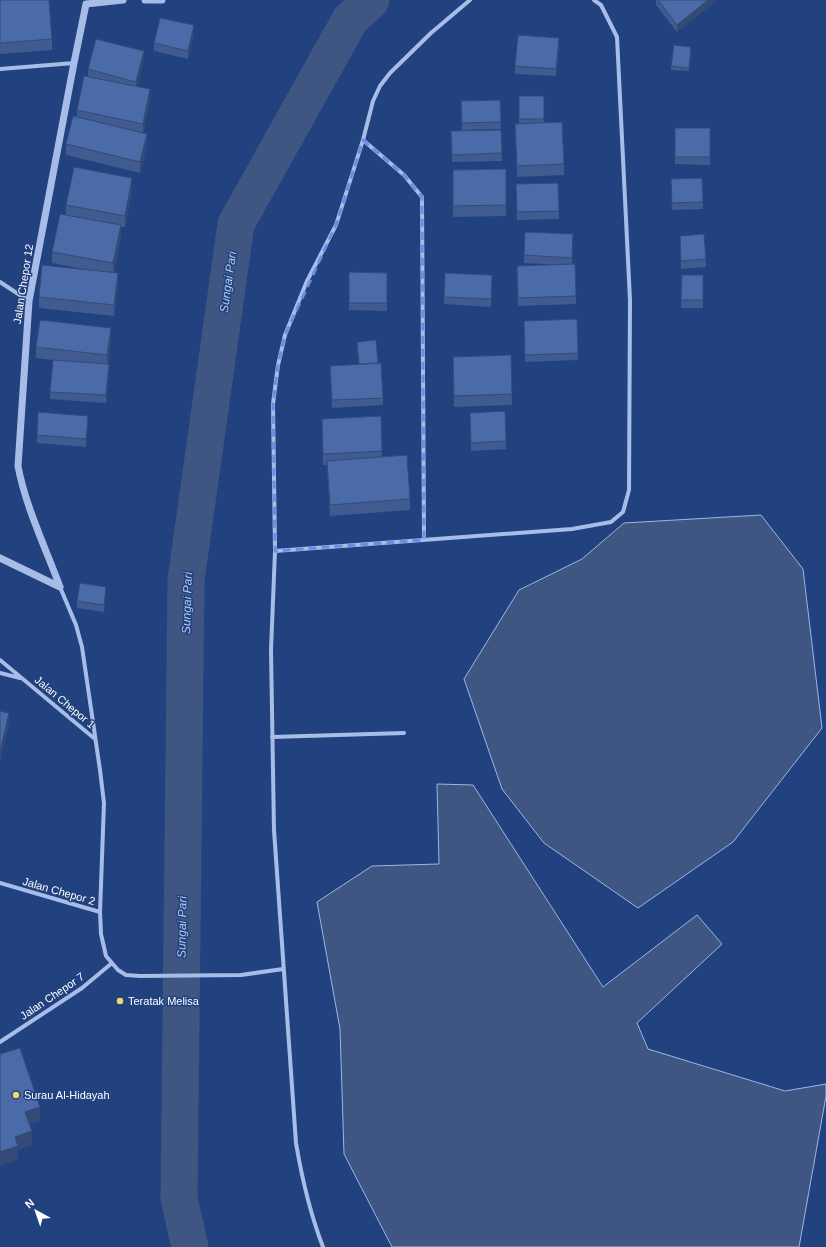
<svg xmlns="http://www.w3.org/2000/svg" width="826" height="1247" viewBox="0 0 826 1247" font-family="Arial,sans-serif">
  <rect width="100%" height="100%" fill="#22417f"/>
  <path fill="#3f5683" stroke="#9bb7e8" d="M 761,515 L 803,569 L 822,728 L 733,842 L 638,908 L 544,843 L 502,789 L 464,679 L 519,590 L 582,559 L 624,523 Z
    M 437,784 L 473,785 L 603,987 L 697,915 L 722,944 L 637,1023 L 648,1049 L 785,1091 L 826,1084 L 826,1096 L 799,1247 L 392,1247 L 344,1154 L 340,1029 L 317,902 L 372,866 L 439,864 Z"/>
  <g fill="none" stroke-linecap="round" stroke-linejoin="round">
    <path stroke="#3f5683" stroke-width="37" d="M 190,1247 L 179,1198 L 186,580 L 236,224 L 350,20 L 371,0"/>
    <path stroke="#a7bde7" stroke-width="4" d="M 0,69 L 74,63
      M 363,140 L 404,175 L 422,197 L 424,540
      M 0,282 L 29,301
      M 275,551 L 572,529 L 611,522 L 623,512 L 629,490 L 630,300 L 617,37 L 601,5 L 594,0
      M 60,587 L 76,625 L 82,647 L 100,770 L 104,803 L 100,912 L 101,934 L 106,956 L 118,970 L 126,975 L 140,976 L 241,975 L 283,969
      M 0,660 L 95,739
      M 0,673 L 20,678
      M 272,737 L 404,733
      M 0,883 L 100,912
      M 0,1042 L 82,988 L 112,963
      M 323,1247 C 310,1213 302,1179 296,1143 L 274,830 L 271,650 L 275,551 L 273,404 L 278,365 L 285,335 L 307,281 L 336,225 L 363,140 L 373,101 L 380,86 L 390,73 L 431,33 L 470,0"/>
    <path stroke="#a7bde7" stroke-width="7" d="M 145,0 L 162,0
      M 0,558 L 60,587
      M 60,587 C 46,549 25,505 18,466 L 29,301 L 74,63 L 86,4 L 123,0"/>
  </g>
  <path fill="#405b90" d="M 0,0 L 52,39 L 52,50 L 0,54 Z
    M 656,0 L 717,0 L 677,32 L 656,5 Z
    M 194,33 L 188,59 L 154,51 L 154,43 Z
    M 559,46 L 556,76 L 515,74 L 515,66 Z
    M 691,51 L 689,71 L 671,70 L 671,66 Z
    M 144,59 L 137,86 L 150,100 L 143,133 L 147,145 L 140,173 L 66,155 L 66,144 L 77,117 L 77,110 L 88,76 L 88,69 Z
    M 519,96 L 544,96 L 544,123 L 564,164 L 564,175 L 517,177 L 515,124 L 519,124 Z
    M 500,100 L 501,129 L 462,130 L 461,101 Z
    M 675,128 L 710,128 L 710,165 L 675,164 Z
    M 501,130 L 502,161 L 452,162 L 451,131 Z
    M 506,169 L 506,216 L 453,217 L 453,170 Z
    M 702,178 L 703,209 L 672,210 L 671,179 Z
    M 558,183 L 559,219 L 517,220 L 516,184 Z
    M 132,189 L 125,227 L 121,227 L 121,236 L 114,272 L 118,284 L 114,316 L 39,308 L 39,297 L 87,270 L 52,263 L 52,252 L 66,215 L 66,205 Z
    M 680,236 L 706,259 L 706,267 L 681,269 Z
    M 573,242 L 572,264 L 575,264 L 576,304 L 518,306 L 517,266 L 562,265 L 524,263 L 524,255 Z
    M 349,272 L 387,273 L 387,311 L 349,310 Z
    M 682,275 L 703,275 L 703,308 L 681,308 Z
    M 492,283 L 491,307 L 444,304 L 444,297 Z
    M 577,319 L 578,360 L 525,362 L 524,321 Z
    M 111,339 L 108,364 L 109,371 L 106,403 L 50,399 L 50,392 L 53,360 L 36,358 L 36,347 Z
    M 511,355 L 512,405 L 454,407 L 453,357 Z
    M 378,363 L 383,398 L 383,405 L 332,408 L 330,366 Z
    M 470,413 L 506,441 L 506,449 L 471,451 Z
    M 381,416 L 382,457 L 410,499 L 410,510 L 330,516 L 327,465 L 323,465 L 322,419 Z
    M 88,424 L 86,447 L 37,443 L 37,435 Z
    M 106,595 L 104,612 L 77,608 L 77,601 Z"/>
  <path fill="#344a76" d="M 708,0 L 717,0 L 677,32 L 677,25 Z
    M 194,25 L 194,33 L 188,59 L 188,51 Z
    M 559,38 L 559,46 L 556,76 L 556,69 Z
    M 144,51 L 144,59 L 136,89 L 136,82 Z
    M 150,89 L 150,100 L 143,135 L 143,124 Z
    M 147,134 L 147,145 L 140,173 L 140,162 Z
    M 132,178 L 132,189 L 125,227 L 125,216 Z
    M 121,225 L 121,236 L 113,274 L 113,263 Z
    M 118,273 L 118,284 L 114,316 L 114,305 Z
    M 111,328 L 111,339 L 107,366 L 107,355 Z
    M 109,364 L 109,371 L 106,403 L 106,395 Z
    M 88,416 L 88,424 L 86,447 L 86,439 Z
    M 106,587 L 106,595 L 104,612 L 104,605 Z
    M 9,713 L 9,724 L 0,763 L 0,752 Z
    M 40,1107 L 40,1121 L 25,1126 L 25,1112 Z
    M 32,1131 L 32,1145 L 18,1150 L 18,1160 L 0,1166 L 0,1152 L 15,1137 Z"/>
  <path fill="#4b6aa8" stroke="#344a76" d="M 0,0 L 49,0 L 52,39 L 0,43 Z
    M 658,0 L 708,0 L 677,25 Z
    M 160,18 L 194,25 L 188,51 L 154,43 Z
    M 518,35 L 559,38 L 556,69 L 515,66 Z
    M 96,39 L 144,51 L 136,82 L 88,69 Z
    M 674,45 L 691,47 L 689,68 L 671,66 Z
    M 84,76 L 150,89 L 143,124 L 77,110 Z
    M 519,96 L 544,96 L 544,119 L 519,119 Z
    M 500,100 L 501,122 L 462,123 L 461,101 Z
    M 73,116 L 147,134 L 140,162 L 66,144 Z
    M 562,122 L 564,164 L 517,166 L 515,124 Z
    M 675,128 L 710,128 L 710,157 L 675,157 Z
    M 501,130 L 502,153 L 452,155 L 451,131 Z
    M 74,167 L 132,178 L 125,216 L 66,205 Z
    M 506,169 L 506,205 L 453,206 L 453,170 Z
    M 702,178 L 703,202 L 672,203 L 671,179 Z
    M 558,183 L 559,211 L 517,212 L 516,184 Z
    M 60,214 L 121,225 L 113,263 L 52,252 Z
    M 525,232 L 573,234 L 572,258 L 524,255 Z
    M 704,234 L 706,259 L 681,261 L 680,236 Z
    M 575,264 L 576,296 L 518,298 L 517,266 Z
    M 42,265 L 118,273 L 114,305 L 39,297 Z
    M 349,272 L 387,273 L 387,303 L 349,303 Z
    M 445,273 L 492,275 L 491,299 L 444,297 Z
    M 682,275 L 703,275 L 703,300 L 681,300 Z
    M 577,319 L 578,353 L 525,355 L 524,321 Z
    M 40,320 L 111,328 L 107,355 L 36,347 Z
    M 376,340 L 378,363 L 359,364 L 357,342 Z
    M 511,355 L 512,394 L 454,396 L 453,357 Z
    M 53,360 L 109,364 L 106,395 L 50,392 Z
    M 381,363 L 383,398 L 332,400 L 330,366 Z
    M 505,411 L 506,441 L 471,443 L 470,413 Z
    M 38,412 L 88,416 L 86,439 L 37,435 Z
    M 381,416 L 382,451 L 323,454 L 322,419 Z
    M 407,455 L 410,499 L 330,505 L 327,461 Z
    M 80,583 L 106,587 L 104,605 L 77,601 Z
    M 0,711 L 9,713 L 0,752 Z
    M 20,1048 L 40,1107 L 25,1112 L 32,1131 L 15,1137 L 18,1146 L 0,1152 L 0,1054 Z"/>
  <path fill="none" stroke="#6c8ce6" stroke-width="3" stroke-dasharray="8 5" stroke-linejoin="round" d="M 363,140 L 404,175 L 422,197 L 424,540 L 275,551 L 273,404 L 278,365 L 285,335 L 336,225 Z"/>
  <g fill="#f3d869" stroke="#22417f" stroke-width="1.5">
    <circle cx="120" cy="1001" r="4"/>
    <circle cx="16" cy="1095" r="4"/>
  </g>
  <g text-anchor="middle" stroke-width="3" stroke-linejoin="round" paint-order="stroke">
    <g font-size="11" fill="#fff" stroke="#22417f">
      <text transform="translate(23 284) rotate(-81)" y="4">Jalan Chepor 12</text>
      <text transform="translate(65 702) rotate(40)" y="4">Jalan Chepor 1</text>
      <text transform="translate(59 891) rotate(16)" y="4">Jalan Chepor 2</text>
      <text transform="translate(52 996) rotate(-34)" y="4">Jalan Chepor 7</text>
    </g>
    <g font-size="11" fill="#fff" stroke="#22417f" text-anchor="start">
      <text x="128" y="1005">Teratak Melisa</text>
      <text x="24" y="1099">Surau Al-Hidayah</text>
    </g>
    <g font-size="12" font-style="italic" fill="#b2c8ee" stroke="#22417f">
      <text transform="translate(228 282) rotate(-82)" y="4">Sungai Pari</text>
      <text transform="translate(187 603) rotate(-88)" y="4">Sungai Pari</text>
      <text transform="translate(182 927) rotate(-89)" y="4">Sungai Pari</text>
    </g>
  </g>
  <g transform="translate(36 1211) rotate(320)" stroke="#22417f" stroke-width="3" paint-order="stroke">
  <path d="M0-3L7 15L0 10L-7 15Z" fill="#ffffff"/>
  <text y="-6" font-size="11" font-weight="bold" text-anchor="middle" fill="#ffffff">N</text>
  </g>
</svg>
